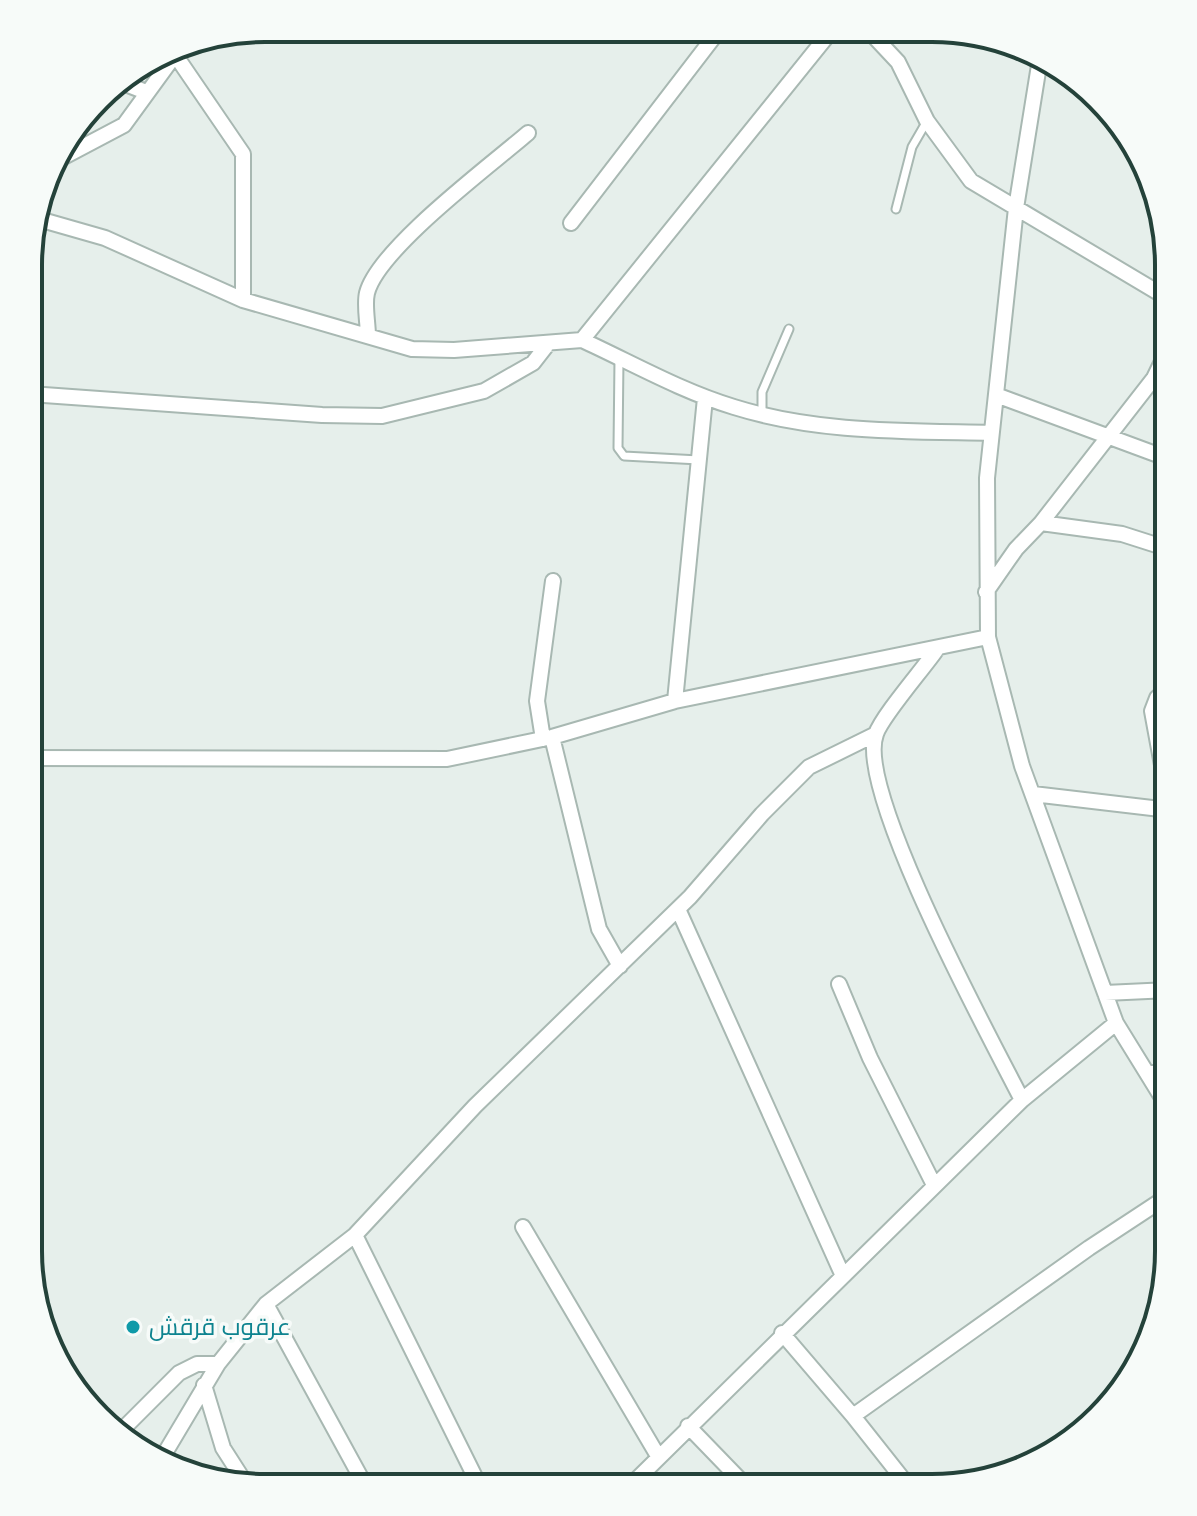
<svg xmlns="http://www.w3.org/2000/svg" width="1197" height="1516" viewBox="0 0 1197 1516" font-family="Quicksand,Cairo,sans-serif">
  <rect width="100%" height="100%" fill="#e6efeb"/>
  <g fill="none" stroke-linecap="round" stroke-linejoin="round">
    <defs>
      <path id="lane" d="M 896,209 L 912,147 L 927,121
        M 619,359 L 618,448 L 624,456 L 699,460
        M 762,413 L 762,392 L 789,329"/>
      <path id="street" d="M 832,30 L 582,340 C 632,363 681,391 734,407 C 817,433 905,431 991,433
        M 868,30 L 898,62 L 927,121 L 971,181 L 1169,299
        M 174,53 L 243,154 L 243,300
        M 1040,59 L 1016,208 L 987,478 L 988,637 L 1022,766 L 1116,1023 L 1169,1109
        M 118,81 L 146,92
        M 54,162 L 124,125 L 183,44
        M 35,218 L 105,238 L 243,300 L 412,349 L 454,350 L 582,340
        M 571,223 L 720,29
        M 368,336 C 368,323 364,305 367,293 C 378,249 491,165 528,133
        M 30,394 L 322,415 L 382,416 L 484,391 L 533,363 L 547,345
        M 996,395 L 1169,459
        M 1041,523 L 1154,378 L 1169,347
        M 986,592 L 1016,549 L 1041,523 L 1122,534 L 1169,549
        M 937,649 C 924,668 882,716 876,734 C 855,790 991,1039 1022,1100
        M 675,701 L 705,398
        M 552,737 L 599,929 L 620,966
        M 543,739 L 537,701 L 553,581
        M 29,758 L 447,759 L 552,737 L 675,701 L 988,637
        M 1033,794 L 1169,810
        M 1169,803 L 1152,711 L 1157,698 L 1169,687
        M 678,909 L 843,1276
        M 839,984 L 870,1058 L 934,1185
        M 1105,993 L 1169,990
        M 1148,1073 L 1169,1073
        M 523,1227 L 658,1456
        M 355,1235 L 480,1487
        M 266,1304 L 366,1487
        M 782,1333 L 853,1416
        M 204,1385 L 223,1448 L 248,1487
        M 688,1426 L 747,1487
        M 119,1433 L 179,1373 L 197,1364 L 218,1364
        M 162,1458 L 218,1364 L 266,1304 L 355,1235 L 475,1106 L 690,897 L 762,814 L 809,767 L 876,734
        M 629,1487 L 1022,1100 L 1116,1023
        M 910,1488 L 853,1416 L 1089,1248 L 1168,1196"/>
    </defs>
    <use href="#lane" stroke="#a8b8b2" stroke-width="11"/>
    <use href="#street" stroke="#a8b8b2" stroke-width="18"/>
    <use href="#lane" stroke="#fff" stroke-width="7"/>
    <use href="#street" stroke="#fff" stroke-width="14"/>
  </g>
  <circle fill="#0f9aa8" stroke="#f7fbf9" stroke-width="3" cx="133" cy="1327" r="8"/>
  <g text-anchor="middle" stroke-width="7" stroke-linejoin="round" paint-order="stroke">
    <g font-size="24" fill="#0d838f" stroke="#f7fbf9" text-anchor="start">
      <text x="149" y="1335">عرقوب قرقش</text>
    </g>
  </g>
  <path d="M0 0H1197V1516H0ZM265 42H932A223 223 0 0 1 1155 265V1251A223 223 0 0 1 932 1474H265A223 223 0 0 1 42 1251V265A223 223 0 0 1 265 42Z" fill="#f7fbf9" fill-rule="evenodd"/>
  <path fill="none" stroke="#24423a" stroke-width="4" d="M265 42H932A223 223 0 0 1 1155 265V1251A223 223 0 0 1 932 1474H265A223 223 0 0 1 42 1251V265A223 223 0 0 1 265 42Z"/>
</svg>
